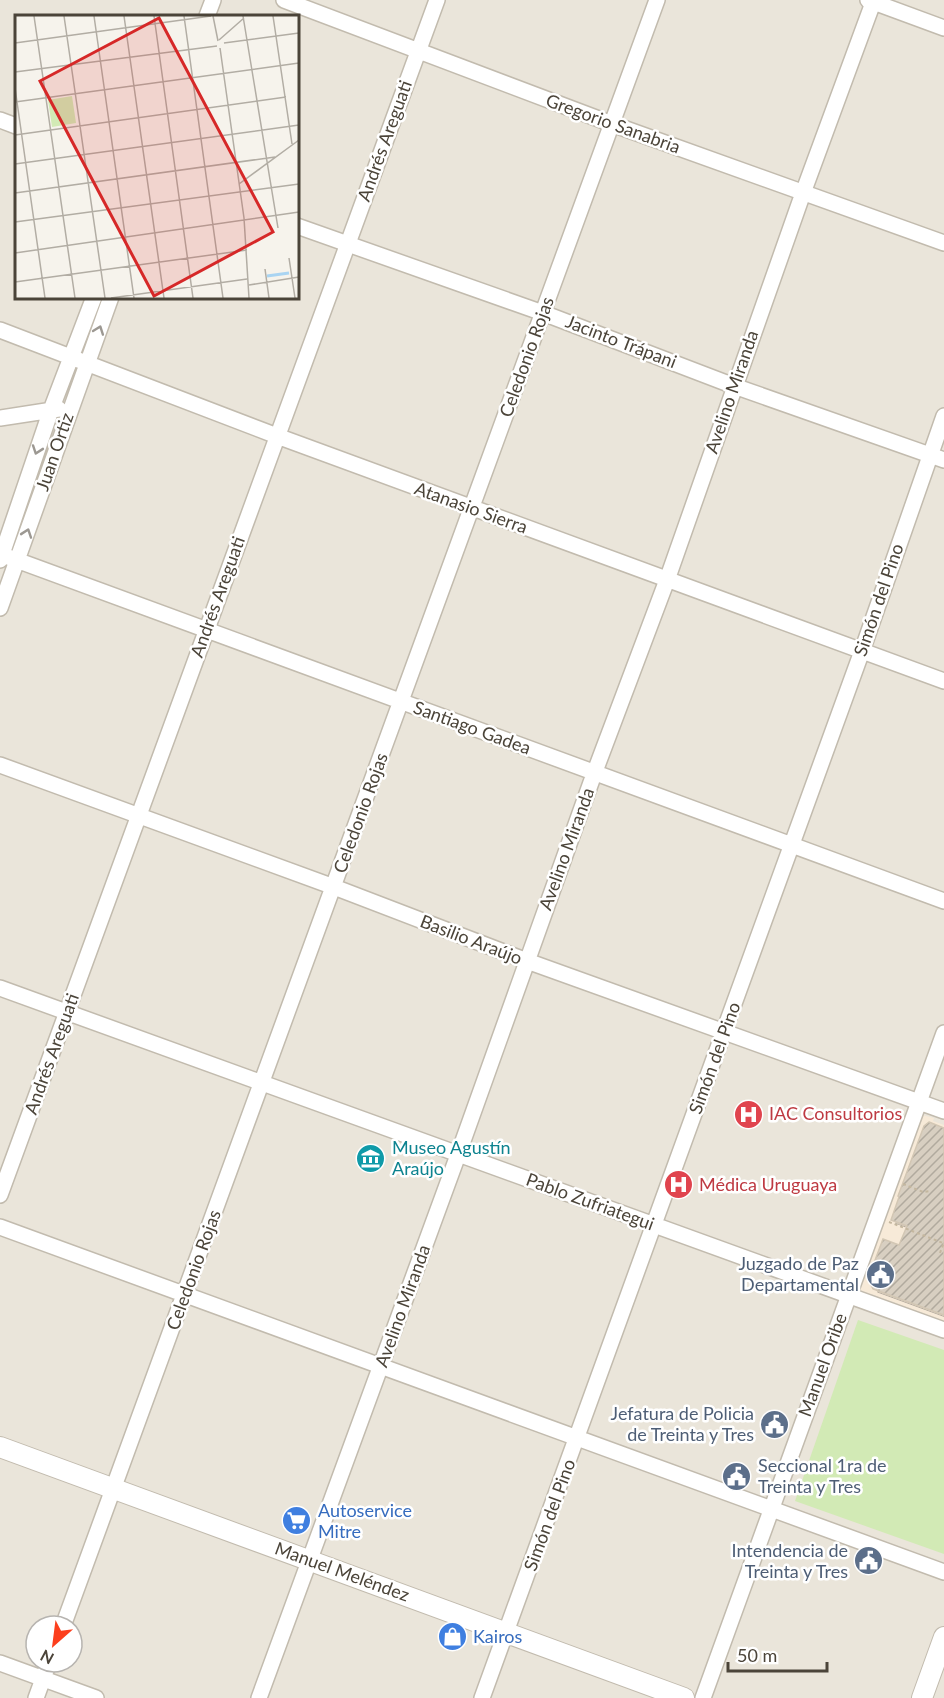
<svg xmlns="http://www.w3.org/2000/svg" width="944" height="1698" viewBox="0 0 944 1698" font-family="Lato,sans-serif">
  <defs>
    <pattern id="building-hatch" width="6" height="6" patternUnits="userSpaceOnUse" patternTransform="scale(1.5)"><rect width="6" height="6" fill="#d8cfc1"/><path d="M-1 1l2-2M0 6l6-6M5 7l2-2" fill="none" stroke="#b1aa9e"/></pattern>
    <filter id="shadow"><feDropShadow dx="5" dy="3" stdDeviation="0" flood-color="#0004"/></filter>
  </defs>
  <rect width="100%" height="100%" fill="#f6f3ec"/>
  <path fill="#eae5da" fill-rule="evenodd" d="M 0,0 L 944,0 L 944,1698 L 0,1698 ZM 16,16 L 297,16 L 297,297 L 16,297 ZM 36,1626 L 72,1626 L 72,1662 L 36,1662 Z"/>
  <path fill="#f7ead8" d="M 922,1115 L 934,1118 L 933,1121 L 944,1125 L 944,1321 L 871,1294 L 870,1297 L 858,1289 Z"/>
  <path fill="#d2eab5" d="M 858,1320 L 944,1350 L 944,1554 L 795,1501 Z"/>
  <path fill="url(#building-hatch)" stroke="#d3c7b4" stroke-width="1.5" filter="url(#shadow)" d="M 929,1122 L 944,1128 L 944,1315 L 873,1289 L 868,1279 L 883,1239 L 899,1245 L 907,1226 L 891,1220 L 899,1197 L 898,1196 L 924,1126 Z"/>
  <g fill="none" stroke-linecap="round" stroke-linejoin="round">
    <defs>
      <path id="minor" d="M 284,0 L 612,124 L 944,243
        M 868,0 L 944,28
        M 207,16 L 213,0
        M 0,120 L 16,126
        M 297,226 L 543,313 L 734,386 L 944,460
        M 0,330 L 277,436 L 944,681
        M 0,418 L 59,409
        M 0,554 L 944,901
        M 0,560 L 51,410 L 94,297
        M 0,608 L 111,297
        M 0,765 L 334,887 L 527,961 L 944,1111
        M 0,988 L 944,1330
        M 0,1195 L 437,0
        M 0,1227 L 944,1572
        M 63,1626 L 657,0
        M 0,1663 L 96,1698
        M 36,1698 L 49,1662
        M 259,1698 L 458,1155 L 594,774 L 667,580 L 803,193 L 874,0
        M 482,1698 L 862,651 L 944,416
        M 703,1698 L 944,1033"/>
      <path id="tertiary" d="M 0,1447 L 684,1698
        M 922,1698 L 944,1637"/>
    </defs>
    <use href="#minor" stroke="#c2bbae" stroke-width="18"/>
    <use href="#tertiary" stroke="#c2bbae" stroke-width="22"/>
    <path stroke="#c4b79f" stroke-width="2" stroke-dasharray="3 3" stroke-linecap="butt" d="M 903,1184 L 923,1192 L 930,1191
      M 889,1222 L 943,1243
      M 940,1253 L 944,1242"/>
    <use href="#minor" stroke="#fff" stroke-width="15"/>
    <use href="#tertiary" stroke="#fff" stroke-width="20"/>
  </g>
  <defs><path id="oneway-chevron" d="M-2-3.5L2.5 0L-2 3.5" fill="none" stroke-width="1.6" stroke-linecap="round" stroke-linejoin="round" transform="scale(1.5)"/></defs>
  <g stroke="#9c9892">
    <use href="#oneway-chevron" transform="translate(99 330) rotate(-70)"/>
    <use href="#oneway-chevron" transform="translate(37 450) rotate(109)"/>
    <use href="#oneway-chevron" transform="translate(27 533) rotate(-71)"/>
  </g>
  <defs>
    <symbol id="hospital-disc" viewBox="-11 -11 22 22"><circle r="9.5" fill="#e0444e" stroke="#fff"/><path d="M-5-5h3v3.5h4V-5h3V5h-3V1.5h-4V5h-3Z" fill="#fff"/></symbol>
    <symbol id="museum-disc" viewBox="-11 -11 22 22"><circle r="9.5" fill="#0f9aa8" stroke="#fff"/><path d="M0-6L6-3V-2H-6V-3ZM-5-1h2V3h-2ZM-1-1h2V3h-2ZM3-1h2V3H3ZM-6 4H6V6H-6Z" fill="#fff"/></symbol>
    <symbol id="civic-disc" viewBox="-11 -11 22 22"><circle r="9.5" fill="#5c6f8a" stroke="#fff"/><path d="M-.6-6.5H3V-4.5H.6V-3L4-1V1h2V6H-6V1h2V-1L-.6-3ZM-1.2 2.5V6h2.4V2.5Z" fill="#fff"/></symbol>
    <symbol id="supermarket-disc" viewBox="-11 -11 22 22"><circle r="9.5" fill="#3f7fe0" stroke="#fff"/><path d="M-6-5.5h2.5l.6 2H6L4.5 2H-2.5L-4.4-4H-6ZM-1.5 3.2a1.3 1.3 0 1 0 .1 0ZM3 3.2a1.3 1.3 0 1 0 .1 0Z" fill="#fff"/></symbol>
    <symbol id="shop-disc" viewBox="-11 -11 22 22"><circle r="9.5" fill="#3f7fe0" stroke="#fff"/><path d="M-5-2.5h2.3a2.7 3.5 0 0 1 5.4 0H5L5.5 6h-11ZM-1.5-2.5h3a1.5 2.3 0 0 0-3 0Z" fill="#fff"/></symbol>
  </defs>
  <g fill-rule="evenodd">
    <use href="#hospital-disc" x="732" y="1098" width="33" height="33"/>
    <use href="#museum-disc" x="354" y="1142" width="33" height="33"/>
    <use href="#hospital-disc" x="662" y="1168" width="33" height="33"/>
    <use href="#civic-disc" x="864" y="1258" width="33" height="33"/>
    <use href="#civic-disc" x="758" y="1408" width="33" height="33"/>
    <use href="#civic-disc" x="720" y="1460" width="33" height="33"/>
    <use href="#supermarket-disc" x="280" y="1504" width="33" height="33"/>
    <use href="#civic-disc" x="852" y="1544" width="33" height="33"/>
    <use href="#shop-disc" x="436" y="1620" width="33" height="33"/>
  </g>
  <g text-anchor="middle" stroke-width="5" stroke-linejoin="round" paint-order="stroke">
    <g font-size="18" fill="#4b4439" stroke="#fff">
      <text transform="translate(613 124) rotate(20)" y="6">Gregorio Sanabria</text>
      <text transform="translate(385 141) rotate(-70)" y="6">Andrés Areguati</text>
      <text transform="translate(621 342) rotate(21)" y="6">Jacinto Trápani</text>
      <text transform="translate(527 357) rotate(-70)" y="6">Celedonio Rojas</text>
      <text transform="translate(732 392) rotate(-71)" y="6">Avelino Miranda</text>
      <text transform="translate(55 452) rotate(-71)" y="6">Juan Ortiz</text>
      <text transform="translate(471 508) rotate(20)" y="6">Atanasio Sierra</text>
      <text transform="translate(218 597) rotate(-70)" y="6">Andrés Areguati</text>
      <text transform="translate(879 600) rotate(-71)" y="6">Simón del Pino</text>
      <text transform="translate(472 728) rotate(20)" y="6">Santiago Gadea</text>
      <text transform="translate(361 813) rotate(-70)" y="6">Celedonio Rojas</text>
      <text transform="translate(567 849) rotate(-70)" y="6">Avelino Miranda</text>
      <text transform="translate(471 940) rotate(21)" y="6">Basilio Araújo</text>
      <text transform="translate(52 1054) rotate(-70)" y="6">Andrés Areguati</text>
      <text transform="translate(715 1058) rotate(-70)" y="6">Simón del Pino</text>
      <text transform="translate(590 1202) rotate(20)" y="6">Pablo Zufriategui</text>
      <text transform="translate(194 1270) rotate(-70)" y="6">Celedonio Rojas</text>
      <text transform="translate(403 1306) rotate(-70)" y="6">Avelino Miranda</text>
      <text transform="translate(823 1365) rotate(-70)" y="6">Manuel Oribe</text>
      <text transform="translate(550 1515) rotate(-70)" y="6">Simón del Pino</text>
      <text transform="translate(342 1572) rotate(20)" y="6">Manuel Meléndez</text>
    </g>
    <g font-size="18" fill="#be3a42" stroke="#fff" text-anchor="start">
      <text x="769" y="1120">IAC Consultorios</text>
      <text x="699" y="1191">Médica Uruguaya</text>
    </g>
    <g font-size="18" fill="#0d838f" stroke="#fff" text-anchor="start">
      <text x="392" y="1154">Museo Agustín<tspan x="392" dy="21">Araújo</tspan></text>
    </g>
    <g font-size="18" fill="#4e5e75" stroke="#fff" text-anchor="end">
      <text x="859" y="1270">Juzgado de Paz<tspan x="859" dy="21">Departamental</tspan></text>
      <text x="754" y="1420">Jefatura de Policia<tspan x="754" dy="21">de Treinta y Tres</tspan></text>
      <text x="758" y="1472" text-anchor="start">Seccional 1ra de<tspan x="758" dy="21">Treinta y Tres</tspan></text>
      <text x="848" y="1557">Intendencia de<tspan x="848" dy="21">Treinta y Tres</tspan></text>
    </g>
    <g font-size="18" fill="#366cbe" stroke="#fff" text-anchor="start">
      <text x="318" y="1517">Autoservice<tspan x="318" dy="21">Mitre</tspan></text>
      <text x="473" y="1643">Kairos</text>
    </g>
  </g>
  <g transform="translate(15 15)">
    <rect width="284" height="284" fill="#f6f3ec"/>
    <path d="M 57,81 L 61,108 L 37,112 L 33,85 Z" fill="#d2eab5"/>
    <path fill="none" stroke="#a9d4f2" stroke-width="3" d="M 252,261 L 274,258"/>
    <path fill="none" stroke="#b2ada4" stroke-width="1.5" d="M 19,1 L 60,283M 49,1 L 90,283M 79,1 L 119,283M 109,1 L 149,283M 139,1 L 178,283M 169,1 L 208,283M 198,1 L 203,26M 228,1 L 263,213M 258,1 L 277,129M 204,25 L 229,3M 0,28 L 196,1M 209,28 L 284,18M 205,33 L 229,203 L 234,283M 0,57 L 202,31M 0,73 L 30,283M 0,87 L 284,48M 0,120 L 271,82M 0,149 L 284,110M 224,169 L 284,125M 0,178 L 260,142M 0,207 L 284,169M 0,238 L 284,197M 274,243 L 280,283M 250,254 L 254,283M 0,267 L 232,235M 234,270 L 284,262M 96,283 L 232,264"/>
    <path fill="#d62828" fill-opacity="0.15" stroke="#d62828" stroke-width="3" d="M 144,3 L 258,217 L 139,281 L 25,66 Z"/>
    <rect width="284" height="284" fill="none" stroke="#4b4439" stroke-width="3"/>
  </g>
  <g transform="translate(54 1644) rotate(208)"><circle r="28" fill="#ffffff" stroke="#b7b4b0" stroke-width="1.5"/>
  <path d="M0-4.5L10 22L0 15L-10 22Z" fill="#fc3f1d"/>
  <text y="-9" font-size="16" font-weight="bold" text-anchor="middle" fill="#4b4439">N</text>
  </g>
  <path d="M728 1662v9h99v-9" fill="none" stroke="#4b4439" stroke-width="3"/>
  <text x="737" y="1662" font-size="18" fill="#4b4439" stroke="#ffffff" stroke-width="4.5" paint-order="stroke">50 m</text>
</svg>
